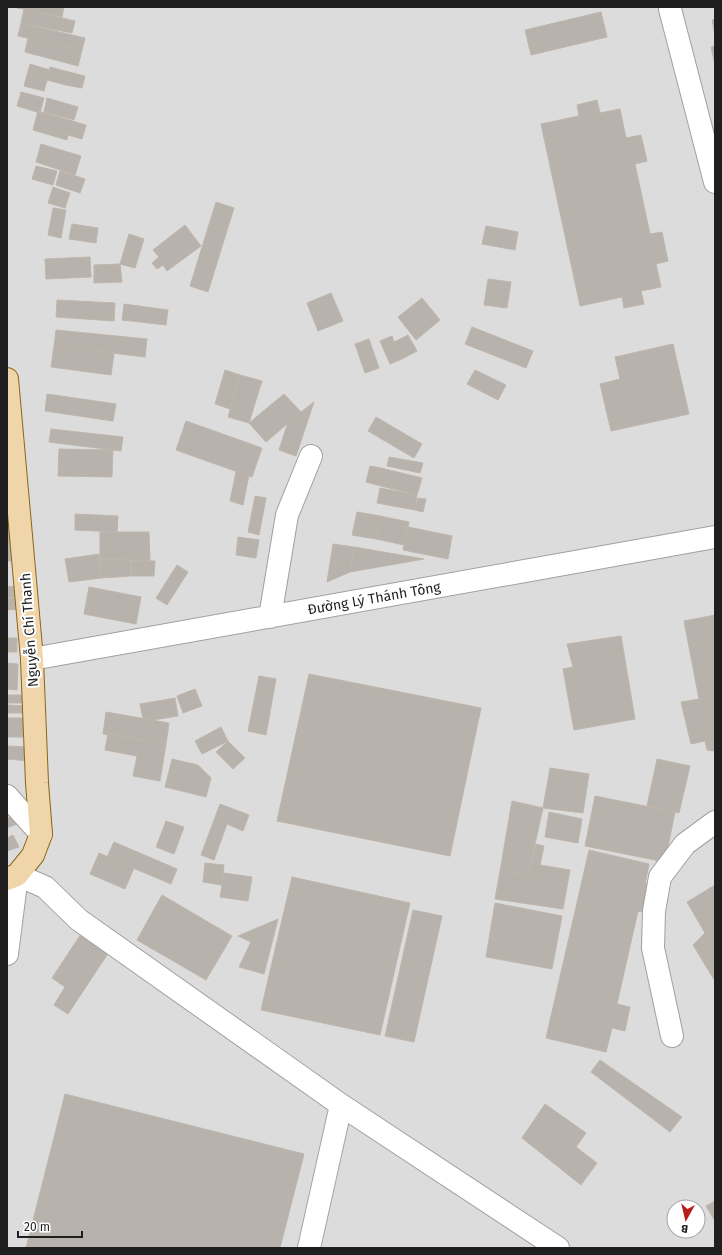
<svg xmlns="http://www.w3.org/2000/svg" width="722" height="1255" viewBox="0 0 722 1255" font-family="'Fira Sans',sans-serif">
  <rect width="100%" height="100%" fill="#efede7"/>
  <path fill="#dddcdc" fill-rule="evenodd" d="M 7,7 L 715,7 L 715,1248 L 7,1248 ZM 674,1207 L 698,1207 L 698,1231 L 674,1231 Z"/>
  <path fill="#b8b2ad" stroke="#bfb5ab" d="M 17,7 L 64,7 L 62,17 L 17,8 Z
    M 24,9 L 75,21 L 72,33 L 21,23 Z
    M 601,12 L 607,37 L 531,55 L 525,30 Z
    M 715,19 L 715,35 L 712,20 Z
    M 21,23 L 85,38 L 82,50 L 18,36 Z
    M 28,38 L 82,50 L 78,66 L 25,52 Z
    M 715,46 L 715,65 L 711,47 Z
    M 30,64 L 50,70 L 44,91 L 24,86 Z
    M 50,67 L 69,72 L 66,85 L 47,80 Z
    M 69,72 L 85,76 L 82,88 L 66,85 Z
    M 21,92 L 44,98 L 40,113 L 17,106 Z
    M 47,98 L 78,107 L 74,120 L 44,112 Z
    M 597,100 L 600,113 L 620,109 L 626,138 L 641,135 L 647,161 L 635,164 L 650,234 L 662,232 L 668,261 L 656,264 L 661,287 L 641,291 L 644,304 L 624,308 L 622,297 L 580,306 L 541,124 L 579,116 L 577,105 Z
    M 38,111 L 86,125 L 82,139 L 68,135 L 67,140 L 33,130 Z
    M 41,144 L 81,156 L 75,175 L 36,162 Z
    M 36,166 L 57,171 L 53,185 L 32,179 Z
    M 60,171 L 85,179 L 80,193 L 56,185 Z
    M 53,187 L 70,193 L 65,208 L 48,203 Z
    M 216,202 L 234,208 L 208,292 L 190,286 Z
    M 53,208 L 66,210 L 61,238 L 48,235 Z
    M 72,224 L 98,228 L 96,243 L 69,239 Z
    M 185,225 L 201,246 L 167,271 L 163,265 L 157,269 L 152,263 L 159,257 L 153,250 Z
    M 486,226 L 518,232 L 515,250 L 482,244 Z
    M 129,234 L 144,239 L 135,268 L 120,264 Z
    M 90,257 L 91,277 L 46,279 L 45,259 Z
    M 120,264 L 122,282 L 94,283 L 94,265 Z
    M 488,279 L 511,282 L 507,308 L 484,305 Z
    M 331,293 L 343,321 L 318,331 L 307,303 Z
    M 422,298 L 440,320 L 416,340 L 398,317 Z
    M 57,300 L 115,303 L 114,321 L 56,317 Z
    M 124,304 L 168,310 L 166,325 L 122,320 Z
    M 472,327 L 533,351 L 526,368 L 465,344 Z
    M 56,330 L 147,339 L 145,357 L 54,346 Z
    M 408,335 L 417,351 L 402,359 L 394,342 Z
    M 392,336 L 394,342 L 402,359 L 390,364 L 380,341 Z
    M 369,339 L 379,368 L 365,373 L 355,344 Z
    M 673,344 L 689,414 L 611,431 L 600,384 L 620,379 L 615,357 Z
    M 54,346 L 114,353 L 111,375 L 51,367 Z
    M 225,370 L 240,375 L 230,409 L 215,404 Z
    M 475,370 L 506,385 L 498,400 L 467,384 Z
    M 240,375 L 262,381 L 249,423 L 228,417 Z
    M 47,394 L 116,404 L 113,421 L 45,411 Z
    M 284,394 L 301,412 L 266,442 L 249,423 Z
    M 314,402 L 296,456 L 279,450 L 288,422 Z
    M 376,417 L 422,444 L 414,458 L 368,431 Z
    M 186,421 L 262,448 L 252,477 L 176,450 Z
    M 51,429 L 123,437 L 121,451 L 49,442 Z
    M 59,449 L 113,450 L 112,477 L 58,476 Z
    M 389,457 L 423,463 L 420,473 L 387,466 Z
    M 370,466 L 381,468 L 377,485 L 366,482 Z
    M 381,468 L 422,478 L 417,495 L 377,485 Z
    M 236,472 L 249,475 L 243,505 L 230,501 Z
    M 380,488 L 417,495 L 415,510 L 377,503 Z
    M 255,496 L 266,498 L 259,535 L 248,532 Z
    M 418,498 L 426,499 L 423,512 L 415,510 Z
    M 7,511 L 12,511 L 12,561 L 7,561 Z
    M 357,512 L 380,516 L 376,539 L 352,535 Z
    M 75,514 L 118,516 L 117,532 L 75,530 Z
    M 380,516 L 409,522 L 404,545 L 376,539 Z
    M 408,527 L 452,536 L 448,559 L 403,550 Z
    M 100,532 L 149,532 L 150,561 L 100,559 Z
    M 238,537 L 259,540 L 256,558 L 236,555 Z
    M 333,544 L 354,547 L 350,572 L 327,582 Z
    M 354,547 L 424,559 L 350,572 Z
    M 99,554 L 101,578 L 69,582 L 65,559 Z
    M 130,558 L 131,576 L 101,578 L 100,559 Z
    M 131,561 L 155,561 L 154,576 L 131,576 Z
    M 177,565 L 188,572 L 167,605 L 156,598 Z
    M 20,586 L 21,597 L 7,598 L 7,587 Z
    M 89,587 L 141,597 L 136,624 L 84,614 Z
    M 21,598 L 22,609 L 7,610 L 7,599 Z
    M 715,615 L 715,751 L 707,750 L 705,741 L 691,744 L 681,702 L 699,699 L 684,621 Z
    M 621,636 L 635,719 L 574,730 L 563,669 L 573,667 L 567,644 Z
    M 7,638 L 17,638 L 17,652 L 7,652 Z
    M 7,663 L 18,664 L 17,690 L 7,689 Z
    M 309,674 L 481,708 L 450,856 L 277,821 Z
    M 259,676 L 276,679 L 266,735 L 248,731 Z
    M 195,689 L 202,706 L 183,713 L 177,696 Z
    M 7,695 L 28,695 L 28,703 L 7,703 Z
    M 175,698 L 178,716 L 153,720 L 143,719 L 140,704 Z
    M 7,705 L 27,706 L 27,713 L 7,713 Z
    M 106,712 L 169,723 L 166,744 L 103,734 Z
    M 7,718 L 29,718 L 30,737 L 7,737 Z
    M 221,727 L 228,741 L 202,754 L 195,741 Z
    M 108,733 L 166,744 L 160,781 L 133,776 L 137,756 L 105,750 Z
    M 228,741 L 245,758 L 233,769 L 216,752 Z
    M 7,746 L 29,747 L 29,761 L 7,759 Z
    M 172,759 L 198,765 L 211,778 L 206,797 L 165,787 Z
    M 657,759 L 690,766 L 679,813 L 647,806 Z
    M 550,768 L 589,774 L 583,813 L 543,808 Z
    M 595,796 L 675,812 L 665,862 L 585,846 Z
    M 512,801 L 543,808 L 528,875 L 500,871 Z
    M 220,804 L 249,815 L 243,831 L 227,824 L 214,860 L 201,855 Z
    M 21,812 L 24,821 L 7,828 L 7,818 Z
    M 549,812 L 582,819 L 578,843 L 545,837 Z
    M 166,821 L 184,827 L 174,854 L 156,847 Z
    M 13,835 L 19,847 L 7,851 L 7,838 Z
    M 114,842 L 177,869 L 171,884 L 107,857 Z
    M 536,844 L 544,846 L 540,865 L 570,870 L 563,909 L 495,899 L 500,871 L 528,875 Z
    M 589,850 L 649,864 L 645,884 L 654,885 L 647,913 L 638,911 L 617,1004 L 630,1007 L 625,1031 L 612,1028 L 606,1052 L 546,1038 Z
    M 99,853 L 134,868 L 125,889 L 90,874 Z
    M 205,863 L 224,865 L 222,885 L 203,882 Z
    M 224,873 L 252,877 L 248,901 L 220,897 Z
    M 292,877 L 410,903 L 380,1035 L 261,1010 Z
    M 715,885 L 715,981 L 693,945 L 705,933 L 687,902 Z
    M 162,895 L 232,936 L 206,980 L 137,940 Z
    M 495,903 L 562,916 L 552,969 L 486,957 Z
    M 413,910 L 442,916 L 414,1042 L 385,1036 Z
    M 278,919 L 264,974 L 239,967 L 251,942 L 238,936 Z
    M 83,931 L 111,949 L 68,1014 L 54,1005 L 65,987 L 52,978 Z
    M 600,1060 L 682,1117 L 670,1132 L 591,1072 Z
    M 65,1094 L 304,1154 L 280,1248 L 26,1248 Z
    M 545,1104 L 586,1133 L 576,1147 L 597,1163 L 581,1185 L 522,1138 Z
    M 715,1201 L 715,1221 L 706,1206 Z"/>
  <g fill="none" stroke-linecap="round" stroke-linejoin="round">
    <defs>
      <path id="minor" d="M 670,9 L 715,182
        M 270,617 L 287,515 L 311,456
        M 32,659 L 715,537
        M 7,796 L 41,834
        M 7,954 L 17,875 L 45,887 L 79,920 L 341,1105 L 558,1248
        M 672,1036 L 653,948 L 654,911 L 660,877 L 685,844 L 715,822
        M 309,1248 L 341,1105"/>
      <path id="major" d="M 7,379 L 32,659 L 37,783 L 41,834 L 33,855 L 17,875 L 7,879"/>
    </defs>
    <use href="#minor" stroke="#a0a0a0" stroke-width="24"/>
    <use href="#major" stroke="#886613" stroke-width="24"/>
    <use href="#minor" stroke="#fff" stroke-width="22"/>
    <use href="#major" stroke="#f1d5aa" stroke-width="22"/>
  </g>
  <g text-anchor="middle" stroke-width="4" stroke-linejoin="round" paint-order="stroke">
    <g font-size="14" fill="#1f1f1f" stroke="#fff">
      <text transform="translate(374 598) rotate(-10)" y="5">Đường Lý Thánh Tông</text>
      <text transform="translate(29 630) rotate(-94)" y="5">Nguyễn Chí Thanh</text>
    </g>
  </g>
  <rect width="722" height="1255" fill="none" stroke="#1f1f1f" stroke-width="16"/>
  <g transform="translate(686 1219) rotate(188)"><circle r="19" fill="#ffffff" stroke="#a5a5a5"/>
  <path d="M0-3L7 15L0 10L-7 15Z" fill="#b62019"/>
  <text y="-6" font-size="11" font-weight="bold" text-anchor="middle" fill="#1f1f1f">B</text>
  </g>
  <path d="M18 1231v6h64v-6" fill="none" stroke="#1f1f1f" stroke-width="2"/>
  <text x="24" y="1231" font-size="12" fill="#1f1f1f" stroke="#ffffff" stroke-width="3" paint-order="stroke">20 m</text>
</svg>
